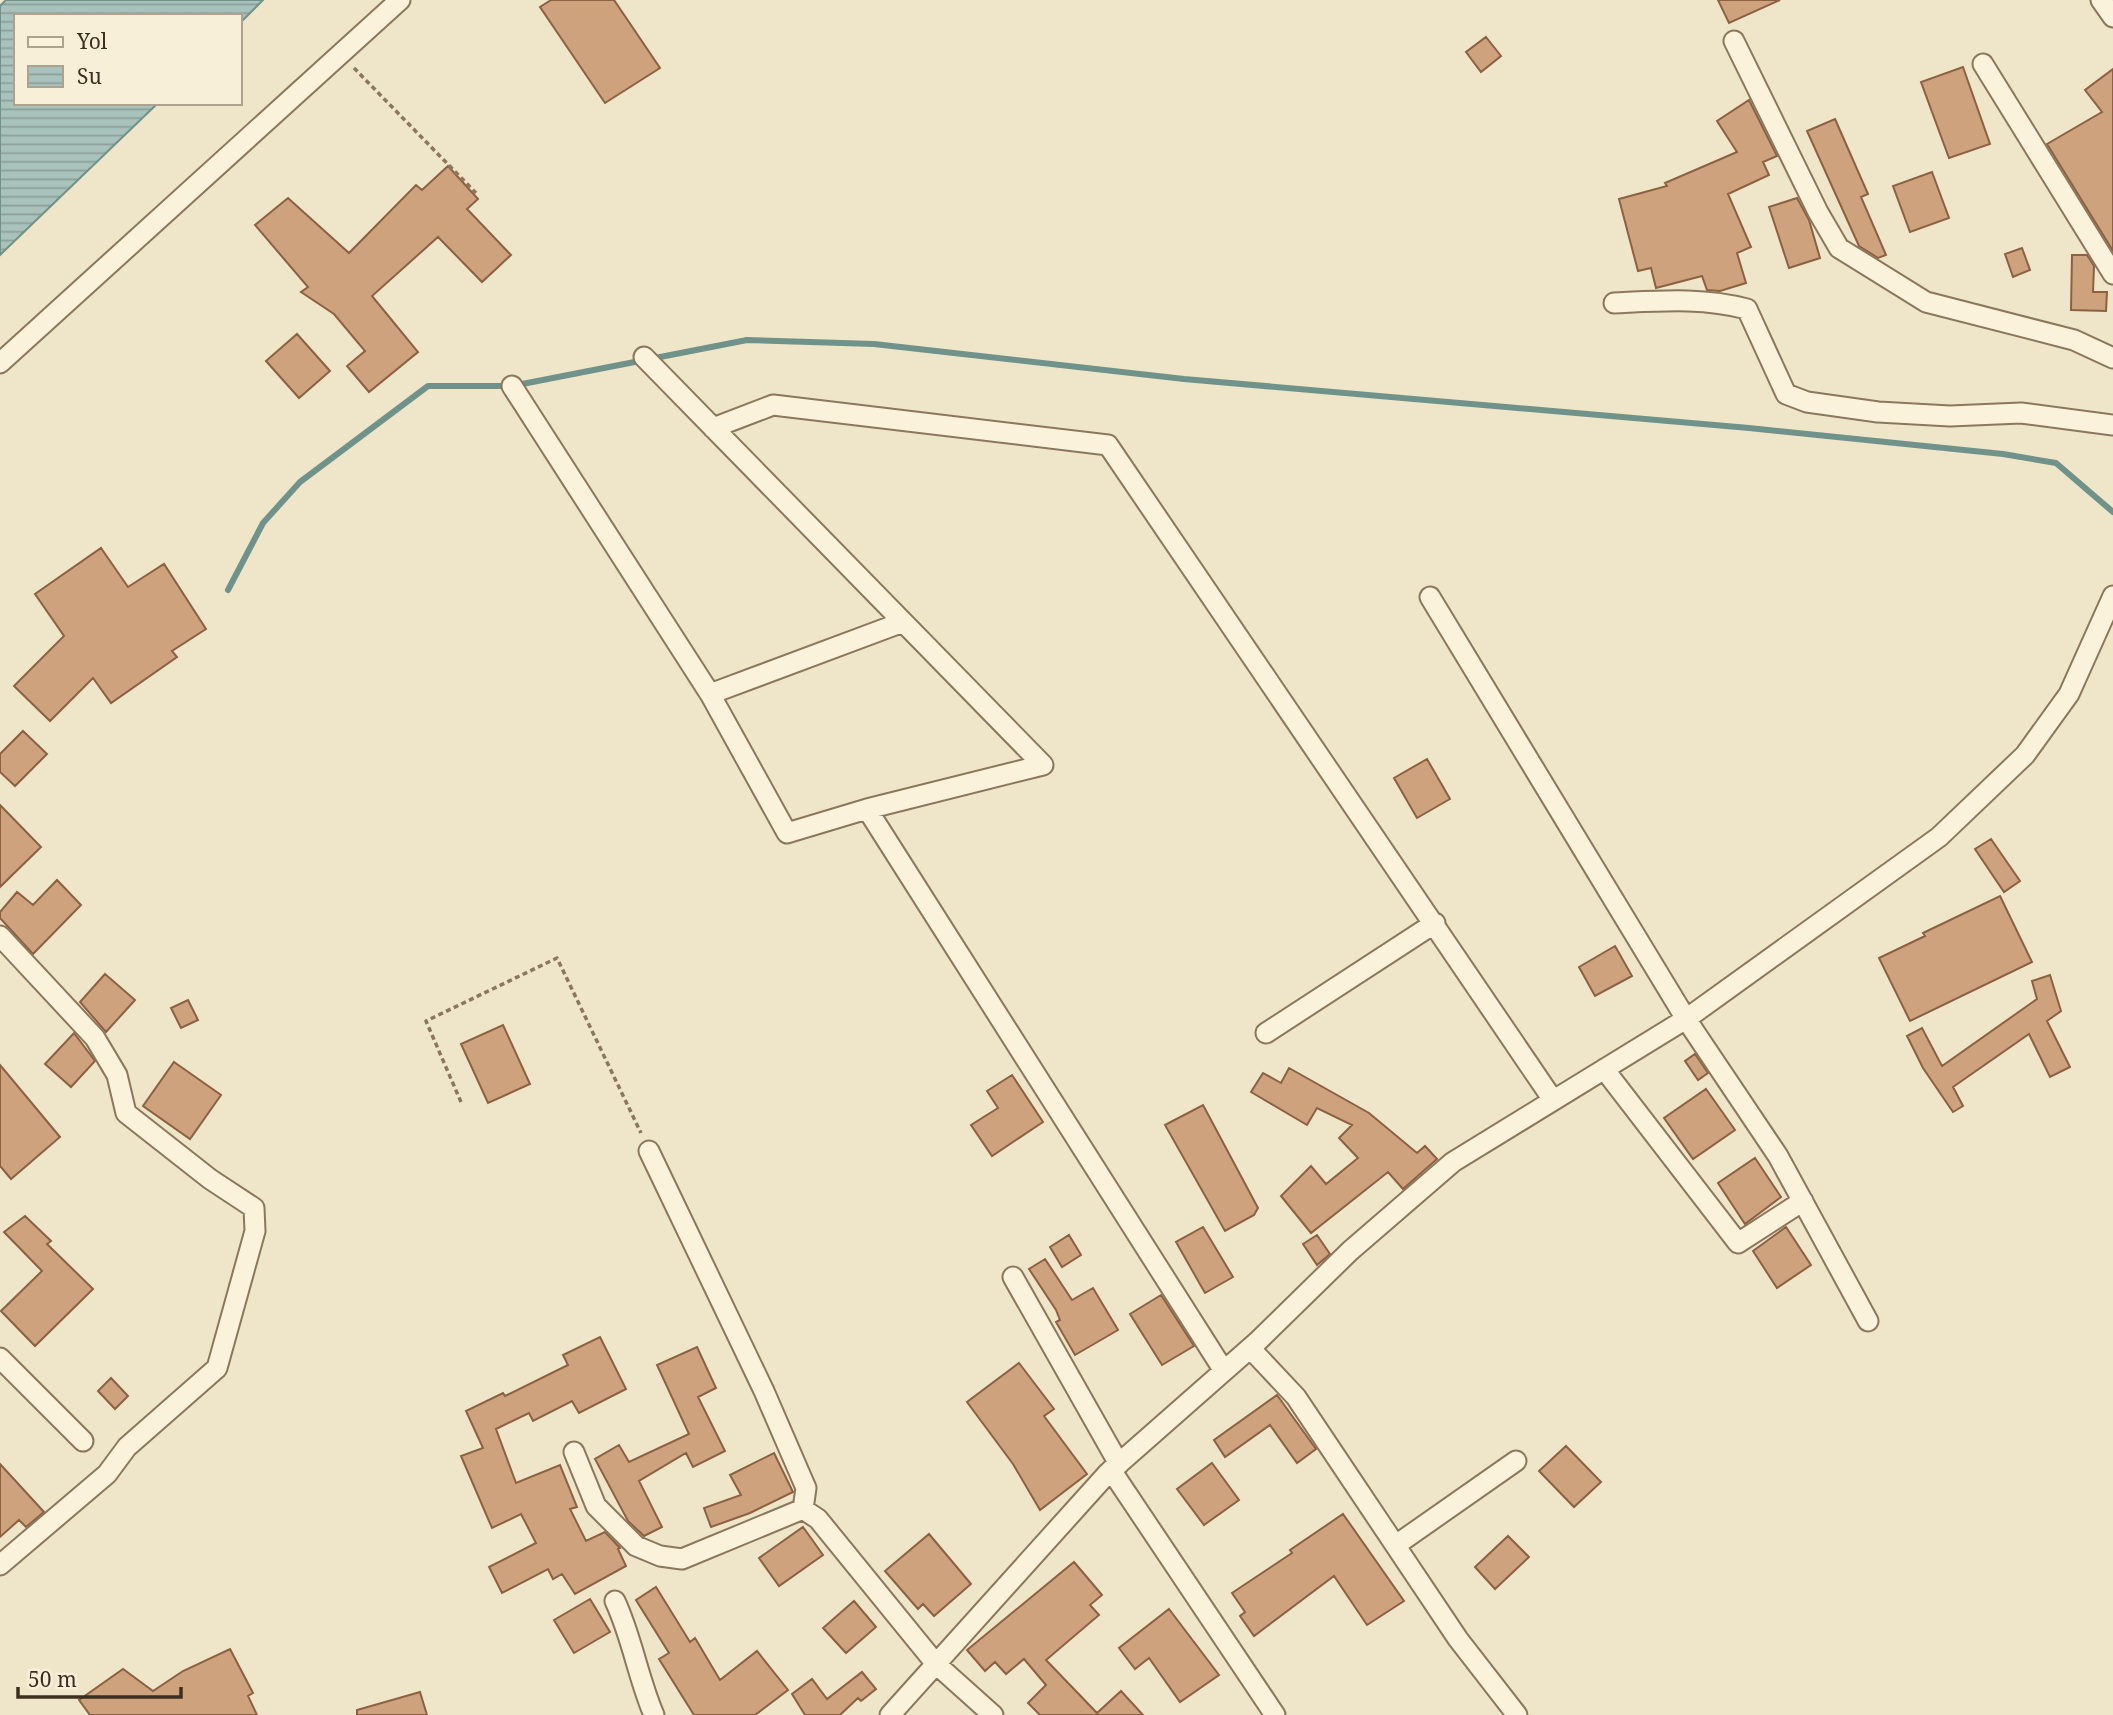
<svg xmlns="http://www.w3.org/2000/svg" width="2113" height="1715" viewBox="0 0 2113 1715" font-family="'Noto Serif',serif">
  <defs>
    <pattern id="water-rules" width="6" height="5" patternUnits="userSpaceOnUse" patternTransform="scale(1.75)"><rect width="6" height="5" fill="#a9c3bc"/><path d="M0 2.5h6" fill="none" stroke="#8b9f98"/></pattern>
  </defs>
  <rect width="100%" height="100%" fill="#efe5c8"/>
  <path fill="url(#water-rules)" stroke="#6f928b" stroke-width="2" d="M 6,0 L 263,0 L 240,23 L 240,16 L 16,16 L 16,103 L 158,103 L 0,255 L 0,6 Z"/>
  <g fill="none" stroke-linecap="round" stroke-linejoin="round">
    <path stroke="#6f928b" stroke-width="6" d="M 228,590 L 263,523 L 300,482 L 428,386 L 512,386 L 747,340 L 874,344 L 1184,379 L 1749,428 L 2003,454 L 2056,463 L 2113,512"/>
  </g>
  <path fill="#cea27d" stroke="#8c6141" stroke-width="2" d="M 551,0 L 614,0 L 660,68 L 605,103 L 540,7 Z
    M 1718,0 L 1780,0 L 1729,23 Z
    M 1486,37 L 1501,56 L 1481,72 L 1466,52 Z
    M 1963,67 L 1990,144 L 1949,158 L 1921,82 Z
    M 2113,69 L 2113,251 L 2047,144 L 2102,112 L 2085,90 Z
    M 1749,100 L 1777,156 L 1763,162 L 1769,175 L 1728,194 L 1751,247 L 1737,253 L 1746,283 L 1720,291 L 1707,290 L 1702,276 L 1656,288 L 1651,268 L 1638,271 L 1619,199 L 1667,186 L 1665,183 L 1737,152 L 1717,121 Z
    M 1835,119 L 1868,194 L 1861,197 L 1886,255 L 1878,258 L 1859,246 L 1807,131 Z
    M 448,166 L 478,199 L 467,209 L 511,255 L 482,282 L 438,237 L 372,296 L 418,352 L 369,392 L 347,366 L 365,351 L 334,314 L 301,292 L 308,287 L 255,225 L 288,198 L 349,253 L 416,185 L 422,190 Z
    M 1932,172 L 1949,218 L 1910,232 L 1893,186 Z
    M 1797,198 L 1809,220 L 1820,258 L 1789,268 L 1769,207 Z
    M 2022,248 L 2030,270 L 2013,277 L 2005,254 Z
    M 2072,255 L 2087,255 L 2094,266 L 2093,292 L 2107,292 L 2106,311 L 2071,310 Z
    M 297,334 L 330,371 L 299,398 L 266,361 Z
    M 101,548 L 128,587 L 164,564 L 206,629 L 172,651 L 177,657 L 111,703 L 93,678 L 50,721 L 14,686 L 64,636 L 35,594 Z
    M 23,731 L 47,754 L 15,786 L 0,772 L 0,754 Z
    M 1427,759 L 1450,799 L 1417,818 L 1394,778 Z
    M 0,805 L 41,847 L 0,887 Z
    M 1991,839 L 2020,881 L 2004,892 L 1975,849 Z
    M 57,880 L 81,905 L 33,954 L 0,918 L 0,912 L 17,892 L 33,905 Z
    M 2000,896 L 2032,962 L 1910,1021 L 1879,958 L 1925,936 L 1923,933 Z
    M 1615,946 L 1632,976 L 1595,996 L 1579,967 Z
    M 105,974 L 135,1000 L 106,1032 L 80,1002 Z
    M 2050,975 L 2061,1011 L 2047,1021 L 2070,1067 L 2050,1077 L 2029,1034 L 1953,1087 L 1963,1106 L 1953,1112 L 1923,1068 L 1907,1036 L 1922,1028 L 1942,1066 L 2037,999 L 2032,981 Z
    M 188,1000 L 198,1020 L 181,1028 L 171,1008 Z
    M 503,1025 L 530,1084 L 488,1103 L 461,1044 Z
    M 74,1033 L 95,1061 L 71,1087 L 45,1064 Z
    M 1695,1054 L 1708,1073 L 1698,1080 L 1685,1061 Z
    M 174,1062 L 221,1095 L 190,1139 L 143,1106 Z
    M 0,1065 L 60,1137 L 11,1179 L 0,1166 Z
    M 1289,1068 L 1369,1113 L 1417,1153 L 1425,1146 L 1437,1159 L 1403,1189 L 1388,1172 L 1311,1233 L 1281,1196 L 1311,1166 L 1326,1184 L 1358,1158 L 1339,1138 L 1352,1125 L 1317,1108 L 1307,1125 L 1251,1092 L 1263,1073 L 1281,1083 Z
    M 1012,1075 L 1043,1122 L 992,1156 L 971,1125 L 998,1108 L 987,1091 Z
    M 1706,1089 L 1735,1130 L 1693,1159 L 1664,1118 Z
    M 1203,1105 L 1258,1208 L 1254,1215 L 1225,1231 L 1165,1125 Z
    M 1755,1158 L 1781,1197 L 1745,1224 L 1718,1183 Z
    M 25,1216 L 51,1241 L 47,1244 L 93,1289 L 35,1346 L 1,1311 L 42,1271 L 4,1232 Z
    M 1203,1227 L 1233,1277 L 1205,1293 L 1176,1242 Z
    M 1786,1227 L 1811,1265 L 1777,1288 L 1753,1251 Z
    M 1069,1235 L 1081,1255 L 1062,1267 L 1050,1247 Z
    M 1317,1235 L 1330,1254 L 1317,1265 L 1303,1244 Z
    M 1045,1259 L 1072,1300 L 1093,1288 L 1118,1330 L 1075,1355 L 1056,1322 L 1060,1320 L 1056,1310 L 1029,1269 Z
    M 1161,1295 L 1194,1346 L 1162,1365 L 1130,1314 Z
    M 600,1337 L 626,1389 L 579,1413 L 572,1401 L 533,1421 L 529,1413 L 496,1429 L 516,1483 L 560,1465 L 577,1507 L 570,1509 L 586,1541 L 605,1532 L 620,1548 L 618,1549 L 626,1566 L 575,1594 L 562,1574 L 553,1579 L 548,1569 L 502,1593 L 489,1567 L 536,1543 L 521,1514 L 492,1528 L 461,1456 L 483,1448 L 466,1411 L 503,1393 L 505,1396 L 568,1365 L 563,1355 Z
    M 697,1347 L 716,1388 L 698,1397 L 725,1451 L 693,1467 L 686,1453 L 639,1481 L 662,1527 L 644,1536 L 628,1521 L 595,1459 L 619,1445 L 629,1462 L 689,1434 L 657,1365 Z
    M 1019,1363 L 1054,1409 L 1044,1416 L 1087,1474 L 1040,1510 L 1013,1464 L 967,1402 Z
    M 111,1378 L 128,1396 L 115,1409 L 98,1391 Z
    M 1277,1395 L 1316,1449 L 1297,1463 L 1270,1425 L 1225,1457 L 1214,1440 Z
    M 1566,1446 L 1601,1482 L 1574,1507 L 1539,1471 Z
    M 774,1453 L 793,1492 L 750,1513 L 711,1527 L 704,1508 L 741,1495 L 730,1475 Z
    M 1212,1463 L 1239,1500 L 1204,1525 L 1177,1489 Z
    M 0,1464 L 44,1512 L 26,1527 L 19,1520 L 0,1537 Z
    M 1343,1514 L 1404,1601 L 1367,1625 L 1334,1576 L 1254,1636 L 1240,1616 L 1245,1612 L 1232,1593 L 1292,1553 L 1290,1550 Z
    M 803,1527 L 823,1555 L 779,1586 L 759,1558 Z
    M 929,1534 L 971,1584 L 934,1616 L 923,1604 L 918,1609 L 885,1571 Z
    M 1508,1536 L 1529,1557 L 1495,1589 L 1475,1567 Z
    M 1074,1562 L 1102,1595 L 1090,1605 L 1099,1615 L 1046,1660 L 1097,1713 L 1121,1691 L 1143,1715 L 1040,1715 L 1028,1703 L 1046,1685 L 1024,1659 L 1006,1674 L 995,1662 L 985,1671 L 967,1650 Z
    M 656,1587 L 690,1642 L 695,1638 L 720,1680 L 757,1651 L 788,1690 L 755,1715 L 694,1715 L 659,1659 L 669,1653 L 636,1600 Z
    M 590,1599 L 610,1632 L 574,1653 L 554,1620 Z
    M 854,1601 L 876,1627 L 846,1653 L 823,1628 Z
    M 1169,1609 L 1219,1675 L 1180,1702 L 1149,1658 L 1135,1669 L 1119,1648 Z
    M 230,1649 L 253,1693 L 248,1696 L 257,1715 L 90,1715 L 79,1700 L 123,1669 L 153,1691 L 183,1671 Z
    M 862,1672 L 876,1689 L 861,1701 L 858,1698 L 840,1715 L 805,1715 L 792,1694 L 812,1679 L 827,1699 Z
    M 420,1692 L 427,1715 L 357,1715 L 357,1710 Z"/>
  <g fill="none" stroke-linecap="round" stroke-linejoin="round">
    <defs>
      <path id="minor" d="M 2101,0 L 2113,17
        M 1734,41 L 1818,212 L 1839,248 L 1926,302 L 2074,340 L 2113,358
        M 1983,64 L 2113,274
        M 1614,303 C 1658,301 1703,297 1747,309 L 1786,394 L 1807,402 L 1878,412 L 1950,416 L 2021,413 L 2113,425
        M 644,357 L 1043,765 L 867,809 L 1224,1371
        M 0,363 L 400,0
        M 512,386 L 710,694 L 903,622
        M 713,428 L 773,405 L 1108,445 L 1553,1100
        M 1430,597 L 1686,1019 L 1778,1156 L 1868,1321
        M 710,694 L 787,833 L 867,809
        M 0,936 L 95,1038 L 117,1075 L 126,1113 L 210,1179 L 254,1208 L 255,1231 L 217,1368 L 127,1447 L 107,1474 L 0,1565
        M 1266,1033 L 1435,923
        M 1604,1069 L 1738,1243 L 1803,1201
        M 649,1151 L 764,1391 L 806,1488 L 803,1509
        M 1013,1277 L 1119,1464
        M 1250,1348 L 1296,1397 L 1458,1639 L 1517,1715
        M 0,1358 L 83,1441
        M 574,1452 L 596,1506 L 636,1546 L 660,1556 L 682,1559 L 803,1509 L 818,1519 L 936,1664 L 993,1715
        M 1111,1470 L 1275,1715
        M 1396,1545 L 1516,1461
        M 615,1601 C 632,1637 638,1678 654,1715
        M 890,1715 L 1107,1474 L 1257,1342 L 1350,1251 L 1453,1162 L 1686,1019 L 1939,837 L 2025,755 L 2069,694 L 2113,596"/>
    </defs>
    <use href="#minor" stroke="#8c775c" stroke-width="23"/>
    <path stroke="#8c775c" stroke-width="3.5" stroke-dasharray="5 3.5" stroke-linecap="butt" d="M 354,68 L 476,193
      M 461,1102 L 426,1021 L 557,958 L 641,1133"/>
    <use href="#minor" stroke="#faf2db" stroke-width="19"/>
  </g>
  <rect x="14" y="14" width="228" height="91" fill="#f7efd7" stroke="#aca28e" stroke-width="2"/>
  <rect x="28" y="37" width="35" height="10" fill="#faf2db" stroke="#aca28e" stroke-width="2"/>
  <text x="77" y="49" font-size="21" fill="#3c2f20">Yol</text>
  <rect x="28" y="66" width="35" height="21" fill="url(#water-rules)" stroke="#aca28e" stroke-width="2"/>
  <text x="77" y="84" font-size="21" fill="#3c2f20">Su</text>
  <path d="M18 1687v10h163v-10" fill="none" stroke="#3c2f20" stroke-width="3.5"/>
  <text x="28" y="1687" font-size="21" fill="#3c2f20" stroke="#f7efd7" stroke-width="5" paint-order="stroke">50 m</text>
</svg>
